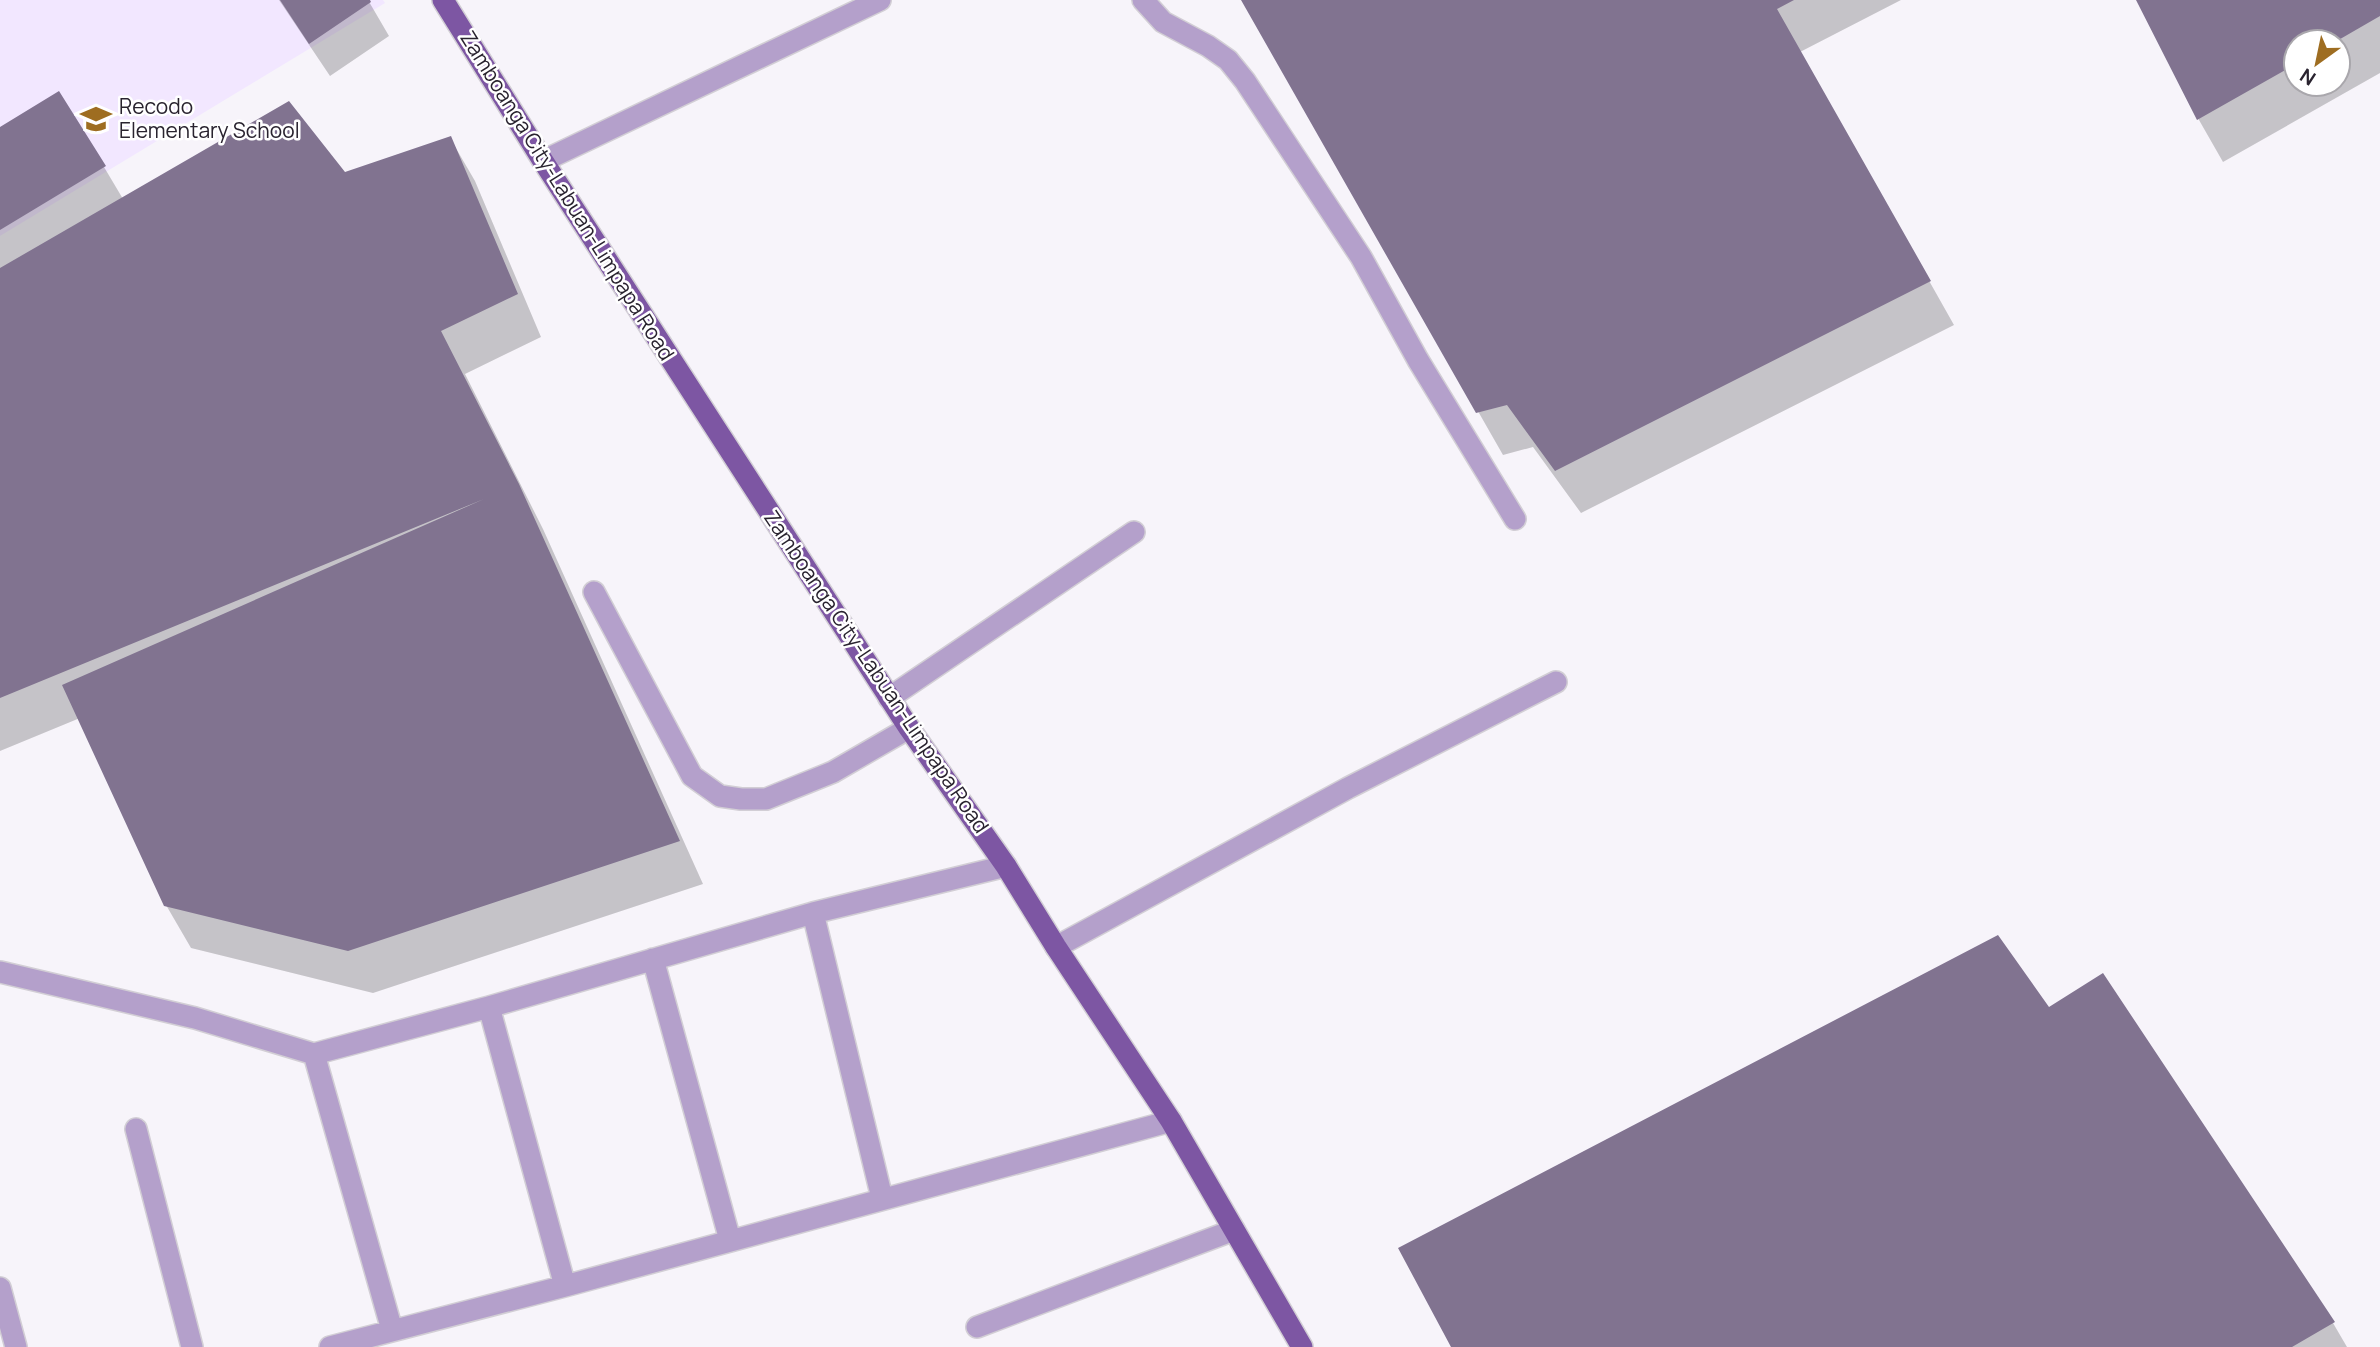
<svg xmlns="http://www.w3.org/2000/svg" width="2380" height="1347" viewBox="0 0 2380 1347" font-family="Manrope,sans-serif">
  <rect width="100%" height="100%" fill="#f7f4fa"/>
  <path fill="#f2e7ff" d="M 0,0 L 383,0 L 385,3 L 0,236 Z"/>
  <path fill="#0003" fill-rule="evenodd" d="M 279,0 L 368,0 L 389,36 L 330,76 Z
    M 1243,0 L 1901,0 L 1800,52 L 1954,325 L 1581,513 L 1533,447 L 1503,455 Z
    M 2138,0 L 2380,0 L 2380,73 L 2223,162 L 2199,120 ZM 2296,42 L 2338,42 L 2338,84 L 2296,84 Z
    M 0,130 L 104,167 L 123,199 L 345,174 L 450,138 L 475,181 L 541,337 L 465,374 L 543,529 L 703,884 L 373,993 L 191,948 L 166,905 L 80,718 L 0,751 Z
    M 2048,1009 L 2333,1323 L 2347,1347 L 1453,1347 Z"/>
  <path fill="#817390" d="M 280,0 L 370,0 L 371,2 L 309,44 Z
    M 1241,0 L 1794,0 L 1777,9 L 1931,281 L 1555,471 L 1507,405 L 1476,413 Z
    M 2136,0 L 2380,0 L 2380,16 L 2335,42 L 2296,42 L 2296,64 L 2197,120 Z
    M 59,91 L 106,166 L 0,230 L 0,127 Z
    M 289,101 L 345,172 L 451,136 L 518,294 L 441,331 L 519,484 L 680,841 L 348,951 L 164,906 L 62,685 L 484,499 L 0,698 L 0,268 Z
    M 1998,935 L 2049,1007 L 2103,973 L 2335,1322 L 2292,1347 L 1451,1347 L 1398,1248 Z"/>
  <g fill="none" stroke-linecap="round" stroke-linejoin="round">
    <defs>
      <path id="minor" d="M 1143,0 L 1163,22 L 1208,46 L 1228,60 L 1245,81 L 1361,257 L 1418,360 L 1515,519
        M 543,161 L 880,0
        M 594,592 L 692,776 L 720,796 L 741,799 L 766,799 L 833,772 L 909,728
        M 889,698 L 1134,532
        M 813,913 L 882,1198
        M 1056,947 L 1348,788 L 1556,682
        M 653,959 L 730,1240
        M 0,972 L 195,1018 L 314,1054 L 489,1007 L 813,913 L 1006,866
        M 489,1007 L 565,1286
        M 314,1054 L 392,1330
        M 136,1129 L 192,1347
        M 0,1288 L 16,1347
        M 977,1327 L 1234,1230
        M 330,1347 L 565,1286 L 1171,1121"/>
      <path id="major" d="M 443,0 L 543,161 L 909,728 L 1006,866 L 1056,947 L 1171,1121 L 1302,1347"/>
    </defs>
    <use href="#minor" stroke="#d2ced5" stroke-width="24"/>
    <use href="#major" stroke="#d2ced5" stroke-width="24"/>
    <use href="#minor" stroke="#b4a0cb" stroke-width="21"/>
    <use href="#major" stroke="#7d56a3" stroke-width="21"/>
  </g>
  <defs>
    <symbol id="school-bare" viewBox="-9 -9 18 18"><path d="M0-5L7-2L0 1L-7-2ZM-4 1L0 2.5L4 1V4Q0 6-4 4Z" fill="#9e6d21" stroke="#fff" stroke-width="2.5" paint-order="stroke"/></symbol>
  </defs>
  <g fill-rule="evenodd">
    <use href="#school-bare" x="74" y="97" width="44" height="44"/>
  </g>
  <g text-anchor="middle" stroke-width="5" stroke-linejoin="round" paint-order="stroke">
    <g font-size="21" fill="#29232f" stroke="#fff" text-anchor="start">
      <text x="119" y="114">Recodo<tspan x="119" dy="24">Elementary School</tspan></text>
    </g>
    <g font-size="21" fill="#29232f" stroke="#fff">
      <text transform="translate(567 196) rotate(58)" y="7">Zamboanga City-Labuan-Limpapa Road</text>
      <text transform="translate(876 672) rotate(56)" y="7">Zamboanga City-Labuan-Limpapa Road</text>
    </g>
  </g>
  <g transform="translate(2317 63) rotate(213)"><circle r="33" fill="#ffffff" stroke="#a9a7ac" stroke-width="2"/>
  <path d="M0-5L12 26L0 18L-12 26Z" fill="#9e6d21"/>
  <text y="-10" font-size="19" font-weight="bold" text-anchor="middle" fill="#29232f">N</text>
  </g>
</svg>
